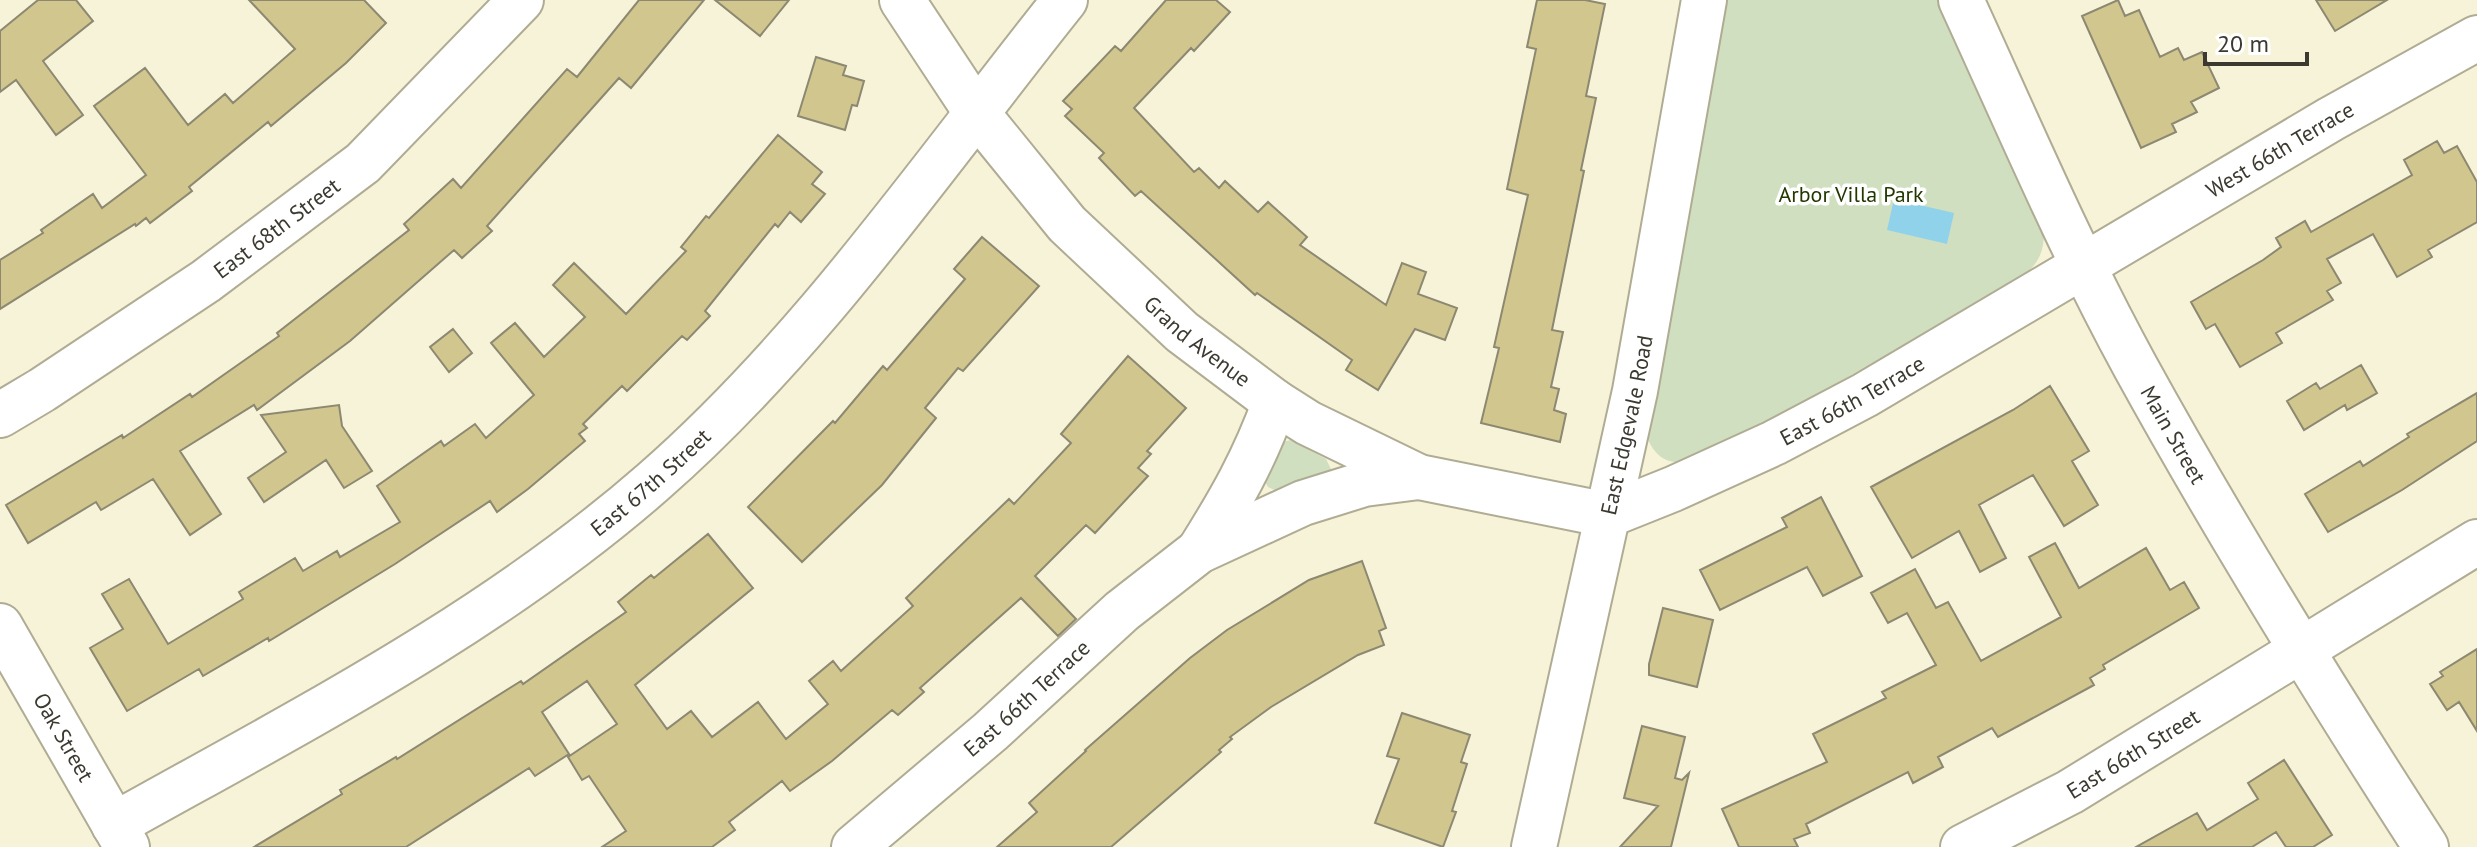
<svg xmlns="http://www.w3.org/2000/svg" width="2477" height="847" viewBox="0 0 2477 847" font-family="'PT Sans',sans-serif">
  <rect width="100%" height="100%" fill="#f7f3d9"/>
  <path fill="#d0dfc0" d="M 1724,0 L 1939,0 L 2044,233 C 2044,258 2033,270 2014,282 L 1790,410 L 1685,462 C 1664,464 1653,454 1646,434 Z
    M 1291,440 L 1326,459 L 1331,469 L 1326,479 L 1281,493 L 1268,487 L 1263,478 L 1282,442 Z"/>
  <path fill="#91d2eb" d="M 1894,199 L 1954,213 L 1947,244 L 1887,230 Z"/>
  <path fill="#d0c68e" stroke="#8c8871" stroke-width="2" d="M 38,0 L 76,0 L 93,21 L 43,61 L 83,115 L 56,135 L 16,80 L 0,92 L 0,31 Z
    M 249,0 L 364,0 L 386,23 L 346,63 L 271,126 L 268,122 L 189,187 L 192,191 L 150,223 L 146,218 L 136,226 L 135,224 L 0,309 L 0,260 L 43,233 L 41,230 L 93,194 L 102,208 L 146,175 L 94,106 L 145,68 L 188,125 L 225,94 L 233,103 L 295,49 Z
    M 639,0 L 704,0 L 631,88 L 619,78 L 487,226 L 492,231 L 462,258 L 454,250 L 350,341 L 257,410 L 254,405 L 180,451 L 221,514 L 190,535 L 153,479 L 101,510 L 96,502 L 28,543 L 6,505 L 122,435 L 123,438 L 190,394 L 192,397 L 279,336 L 277,333 L 409,230 L 404,224 L 453,179 L 461,188 L 567,69 L 577,77 Z
    M 715,0 L 789,0 L 760,36 Z
    M 1166,0 L 1216,0 L 1230,12 L 1194,51 L 1191,48 L 1134,108 L 1194,172 L 1199,168 L 1219,188 L 1225,181 L 1258,212 L 1268,202 L 1307,237 L 1300,245 L 1386,305 L 1402,263 L 1426,272 L 1418,294 L 1457,308 L 1445,340 L 1415,329 L 1378,390 L 1346,370 L 1352,360 L 1257,293 L 1255,295 L 1141,191 L 1135,196 L 1099,158 L 1104,153 L 1065,116 L 1072,109 L 1063,101 L 1115,46 L 1121,51 Z
    M 1537,0 L 1585,0 L 1605,4 L 1586,96 L 1596,98 L 1581,170 L 1584,171 L 1552,330 L 1563,332 L 1551,387 L 1559,389 L 1554,410 L 1566,414 L 1560,442 L 1481,423 L 1499,348 L 1494,347 L 1528,195 L 1507,189 L 1536,49 L 1527,47 Z
    M 2118,0 L 2125,16 L 2139,10 L 2160,57 L 2178,48 L 2184,60 L 2202,52 L 2219,88 L 2191,102 L 2197,112 L 2172,124 L 2176,132 L 2141,148 L 2082,16 Z
    M 2316,0 L 2387,0 L 2335,31 Z
    M 816,57 L 846,66 L 843,75 L 864,81 L 857,106 L 852,105 L 845,130 L 798,116 Z
    M 778,135 L 822,172 L 812,184 L 825,194 L 801,222 L 790,212 L 778,227 L 775,224 L 705,311 L 710,316 L 687,340 L 682,336 L 627,391 L 622,386 L 583,424 L 587,428 L 579,434 L 585,441 L 528,489 L 497,512 L 490,501 L 395,564 L 269,641 L 268,638 L 203,676 L 199,669 L 127,711 L 90,648 L 123,629 L 102,594 L 129,579 L 168,644 L 243,599 L 239,592 L 295,558 L 303,571 L 337,551 L 340,557 L 400,522 L 377,486 L 441,441 L 444,446 L 475,424 L 486,438 L 534,395 L 491,343 L 515,323 L 544,357 L 585,317 L 553,285 L 574,263 L 626,314 L 686,251 L 681,247 L 706,216 L 709,218 Z
    M 2437,141 L 2444,153 L 2457,146 L 2477,182 L 2477,222 L 2428,250 L 2432,257 L 2397,277 L 2373,234 L 2327,259 L 2341,283 L 2327,291 L 2333,300 L 2276,333 L 2282,343 L 2240,367 L 2215,324 L 2206,329 L 2191,302 L 2263,260 L 2281,247 L 2276,238 L 2305,221 L 2311,232 L 2412,175 L 2404,160 Z
    M 982,237 L 1039,286 L 963,371 L 958,368 L 925,408 L 936,418 L 882,485 L 802,562 L 748,507 L 833,421 L 835,423 L 883,366 L 887,370 L 965,279 L 954,269 Z
    M 453,329 L 472,353 L 449,372 L 430,347 Z
    M 1128,356 L 1186,408 L 1147,451 L 1151,454 L 1138,468 L 1148,476 L 1095,533 L 1086,525 L 1035,576 L 1076,619 L 1058,636 L 1021,598 L 920,688 L 924,692 L 898,715 L 892,710 L 832,761 L 790,791 L 782,781 L 729,822 L 735,830 L 712,847 L 602,847 L 626,831 L 589,776 L 582,780 L 568,757 L 617,724 L 587,681 L 542,712 L 569,754 L 535,776 L 529,768 L 406,847 L 254,847 L 342,794 L 340,790 L 396,757 L 397,759 L 521,681 L 523,684 L 626,612 L 618,602 L 651,575 L 654,578 L 708,534 L 753,588 L 635,685 L 667,729 L 691,711 L 712,737 L 758,702 L 786,739 L 828,704 L 809,681 L 833,661 L 841,671 L 913,606 L 906,598 L 1009,499 L 1014,504 L 1071,443 L 1061,434 Z
    M 2361,365 L 2377,393 L 2347,410 L 2345,405 L 2304,430 L 2287,401 L 2316,383 L 2320,389 Z
    M 2050,386 L 2089,451 L 2072,461 L 2098,505 L 2064,526 L 2033,475 L 1979,505 L 2006,558 L 1980,572 L 1959,531 L 1912,558 L 1871,487 L 2013,410 Z
    M 2477,393 L 2477,441 L 2402,490 L 2328,532 L 2305,494 L 2360,461 L 2363,466 L 2409,437 L 2407,434 Z
    M 339,405 L 342,426 L 372,471 L 344,488 L 326,460 L 264,502 L 248,478 L 286,452 L 261,415 Z
    M 1821,497 L 1862,576 L 1823,596 L 1807,567 L 1720,610 L 1700,570 L 1787,527 L 1782,518 Z
    M 2055,543 L 2079,588 L 2146,548 L 2170,590 L 2184,582 L 2199,608 L 2103,665 L 2105,669 L 2090,678 L 2094,685 L 1998,737 L 1992,728 L 1938,757 L 1943,767 L 1913,783 L 1908,772 L 1806,824 L 1810,833 L 1794,839 L 1798,847 L 1739,847 L 1722,809 L 1827,762 L 1813,734 L 1886,698 L 1882,692 L 1936,665 L 1907,613 L 1888,623 L 1871,593 L 1915,569 L 1936,608 L 1948,602 L 1981,661 L 2061,617 L 2029,557 Z
    M 1362,561 L 1386,628 L 1379,631 L 1384,645 L 1358,655 L 1271,707 L 1230,737 L 1232,739 L 1219,750 L 1221,752 L 1111,847 L 997,847 L 1037,812 L 1029,803 L 1086,751 L 1085,750 L 1190,658 L 1227,630 L 1309,580 Z
    M 1663,608 L 1713,620 L 1697,687 L 1649,675 L 1649,664 Z
    M 2477,649 L 2477,731 L 2459,702 L 2447,710 L 2430,684 L 2443,676 L 2440,672 Z
    M 1402,713 L 1470,735 L 1461,762 L 1467,764 L 1452,811 L 1456,812 L 1443,847 L 1375,823 L 1399,759 L 1387,756 Z
    M 1642,726 L 1685,737 L 1675,778 L 1682,780 L 1689,773 L 1671,847 L 1620,847 L 1658,806 L 1624,798 Z
    M 2284,760 L 2332,835 L 2313,847 L 2286,847 L 2276,832 L 2252,847 L 2136,847 L 2197,813 L 2207,830 L 2258,799 L 2248,783 Z"/>
  <g fill="none" stroke-linecap="round" stroke-linejoin="round">
    <defs>
      <g id="minor">
        <path id="s1" d="M 902,0 L 976,112 L 1067,224 L 1182,332 L 1275,402 L 1308,423 L 1419,477 L 1608,515 L 1673,489 L 1774,443 L 1865,395 L 2331,119 L 2477,38"/>
        <path id="s2" d="M 1961,0 C 2017,122 2070,247 2135,366 C 2225,530 2324,689 2426,847"/>
        <path id="s3" d="M 0,415 L 42,390 L 206,281 L 363,163 L 521,0"/>
        <path d="M 1199,551 C 1231,500 1254,460 1275,402"/>
        <path id="s4" d="M 0,626 L 127,847"/>
        <path id="s5" d="M 114,825 C 300,721 492,623 653,482 C 813,342 933,165 1065,0"/>
        <path id="s6" d="M 854,847 L 990,732 L 1122,611 L 1199,551 L 1303,503 L 1364,484 L 1419,477"/>
        <path id="s7" d="M 1534,847 L 1635,391 L 1704,0"/>
        <path id="s8" d="M 1963,847 L 2070,792 L 2477,542"/>
      </g>
    </defs>
    <use href="#minor" stroke="#b0ac94" stroke-width="48"/>
    <use href="#minor" stroke="#fff" stroke-width="44"/>
  </g>
  <g text-anchor="middle" stroke-width="7" stroke-linejoin="round" paint-order="stroke">
    <g font-size="22" fill="#3b3930" stroke="#fff">
      <text dy="8" stroke="none"><textPath href="#s1" startOffset="1674">West 66th Terrace</textPath></text>
      <text dy="8" stroke="none"><textPath href="#s3" startOffset="334">East 68th Street</textPath></text>
      <text dy="8" stroke="none"><textPath href="#s1" startOffset="454">Grand Avenue</textPath></text>
      <text dy="8" stroke="none"><textPath href="#s1" startOffset="1178">East 66th Terrace</textPath></text>
      <text dy="8" stroke="none"><textPath href="#s7" startOffset="432">East Edgevale Road</textPath></text>
      <text dy="8" stroke="none"><textPath href="#s2" startOffset="484">Main Street</textPath></text>
      <text dy="8" stroke="none"><textPath href="#s5" startOffset="638">East 67th Street</textPath></text>
      <text dy="8" stroke="none"><textPath href="#s6" startOffset="228">East 66th Terrace</textPath></text>
      <text dy="8" stroke="none"><textPath href="#s4" startOffset="128">Oak Street</textPath></text>
      <text dy="8" stroke="none"><textPath href="#s8" startOffset="194">East 66th Street</textPath></text>
    </g>
    <g font-size="22" fill="#233800" stroke="#fff">
      <text x="1851" y="202">Arbor Villa Park</text>
    </g>
  </g>
  <path d="M2205 52v12h102v-12" fill="none" stroke="#3b3930" stroke-width="4"/>
  <text x="2217" y="52" font-size="24" fill="#3b3930" stroke="#ffffff" stroke-width="6" paint-order="stroke">20 m</text>
</svg>
